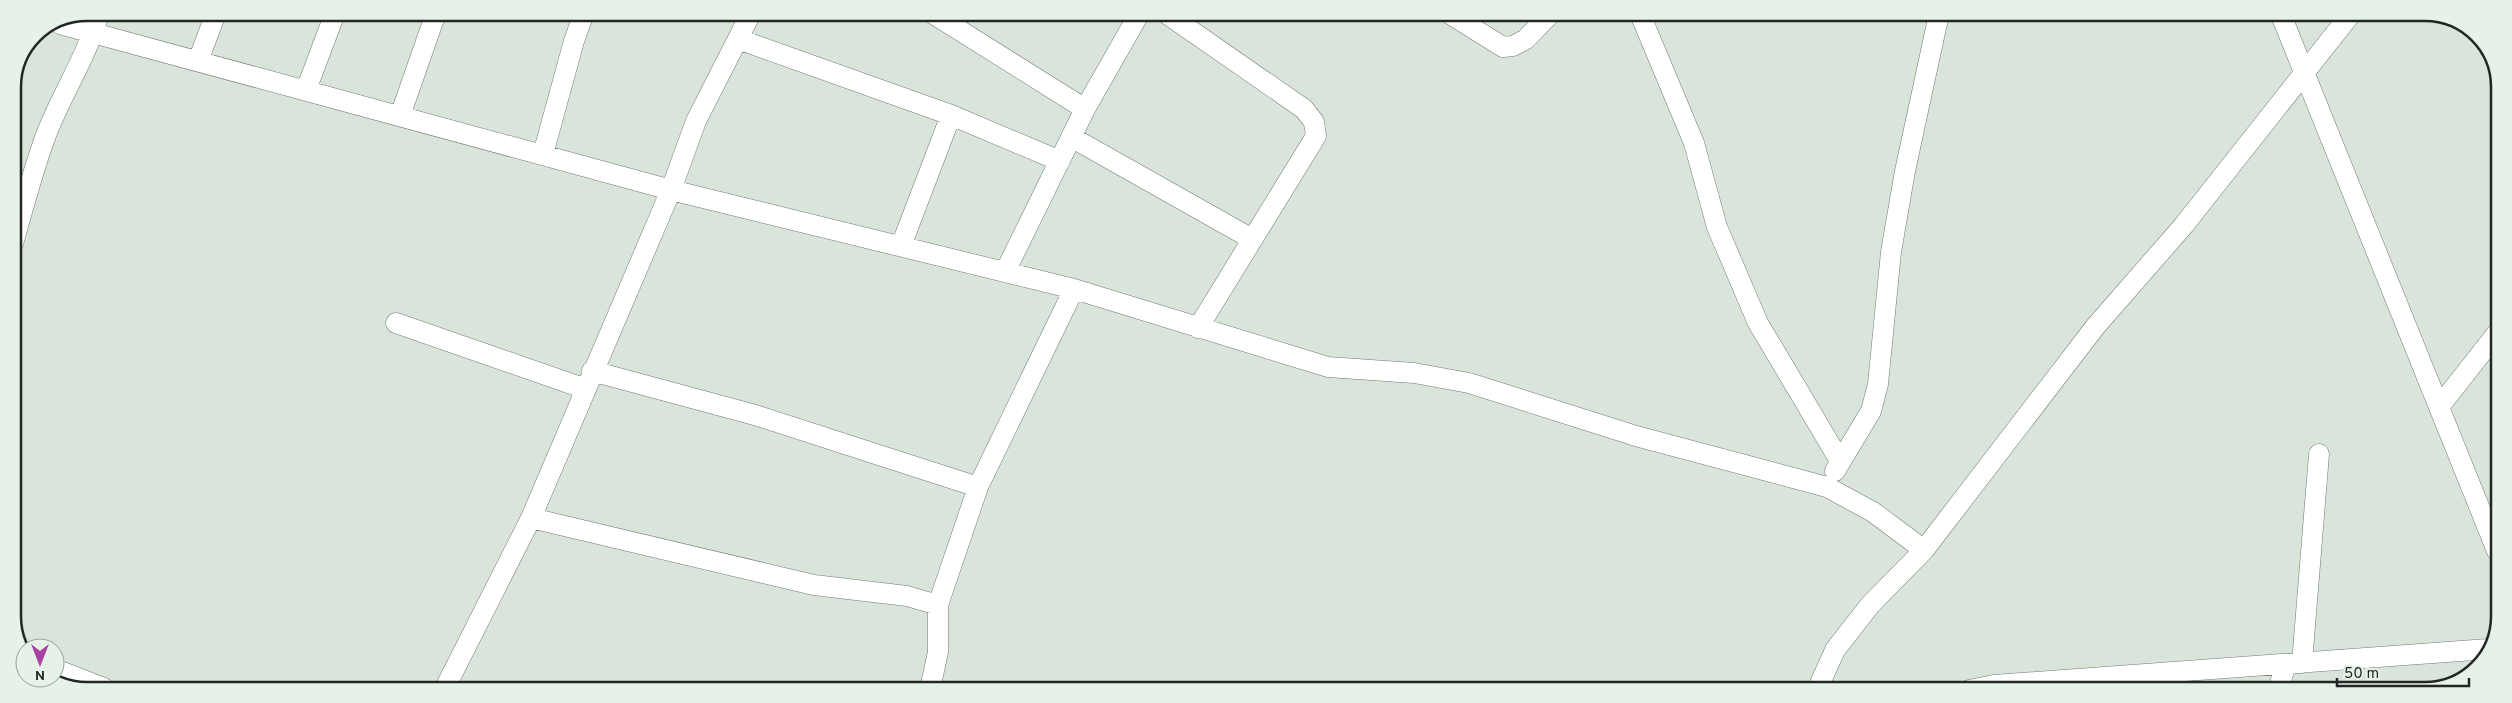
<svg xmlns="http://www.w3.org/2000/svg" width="2512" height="703" viewBox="0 0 2512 703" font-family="Overpass,sans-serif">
  <rect width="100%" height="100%" fill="#d9e4db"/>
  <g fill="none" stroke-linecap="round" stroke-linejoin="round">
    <defs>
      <path id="minor" d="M 932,13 L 1085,109
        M 1167,14 L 1304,109 L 1314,122 L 1316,136 L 1198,328
        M 1450,14 L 1503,47 L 1513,46 L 1526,39 L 1550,14
        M 1640,14 L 1694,143 L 1717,227 L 1758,323 L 1840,461
        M 2281,15 L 2497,551
        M 60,24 L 671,190 L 1074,289 L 1328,367 L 1414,373 L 1469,383 L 1636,436 L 1827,487 L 1873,512 L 1924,550 L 1870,605 L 1835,650 L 1817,690
        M 738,39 L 951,115 L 1060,161
        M 198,61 L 216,13
        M 306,90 L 335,13
        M 400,116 L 436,13
        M 1071,137 L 1252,239
        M 543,154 L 574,41 L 584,13
        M 13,244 C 23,208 33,170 46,135 C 62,93 88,55 99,13
        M 901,246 L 951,115
        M 1005,272 L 1085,109 L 1139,14
        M 396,323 L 586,389
        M 592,371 L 755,415 L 978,487
        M 2439,407 L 2498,332
        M 1835,471 L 1871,411 L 1878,384 L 1891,252 L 1905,171 L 1939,14
        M 531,518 L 814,585 L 907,596 L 938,605 L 938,652 L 930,689
        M 1924,550 L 2095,327 L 2184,225 L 2350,15
        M 938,605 L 978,487 L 1074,289
        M 2302,663 L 2319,454
        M 55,669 L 104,688
        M 445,688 L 531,518 L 671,190 L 696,121 L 751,13
        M 1969,690 L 1994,685 L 2488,649
        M 2278,690 L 2286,664"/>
    </defs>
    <use href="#minor" stroke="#717b73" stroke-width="21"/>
    <use href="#minor" stroke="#fff" stroke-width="20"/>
  </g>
  <path d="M0 0H2512V703H0ZM87 21H2425A66 66 0 0 1 2491 87V616A66 66 0 0 1 2425 682H87A66 66 0 0 1 21 616V87A66 66 0 0 1 87 21Z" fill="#e6f1e8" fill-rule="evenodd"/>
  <path fill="none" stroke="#232724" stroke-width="2.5" d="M87 21H2425A66 66 0 0 1 2491 87V616A66 66 0 0 1 2425 682H87A66 66 0 0 1 21 616V87A66 66 0 0 1 87 21Z"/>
  <g transform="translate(40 663) rotate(180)"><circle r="24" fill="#e6f1e8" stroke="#98a09a"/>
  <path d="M0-4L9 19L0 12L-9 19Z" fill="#aa41a3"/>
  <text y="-8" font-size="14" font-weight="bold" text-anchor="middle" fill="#232724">N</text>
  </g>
  <path d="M2337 678v8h132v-8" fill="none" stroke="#232724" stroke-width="2.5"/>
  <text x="2344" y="678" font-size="15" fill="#232724" stroke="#e6f1e8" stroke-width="4" paint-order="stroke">50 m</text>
</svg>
